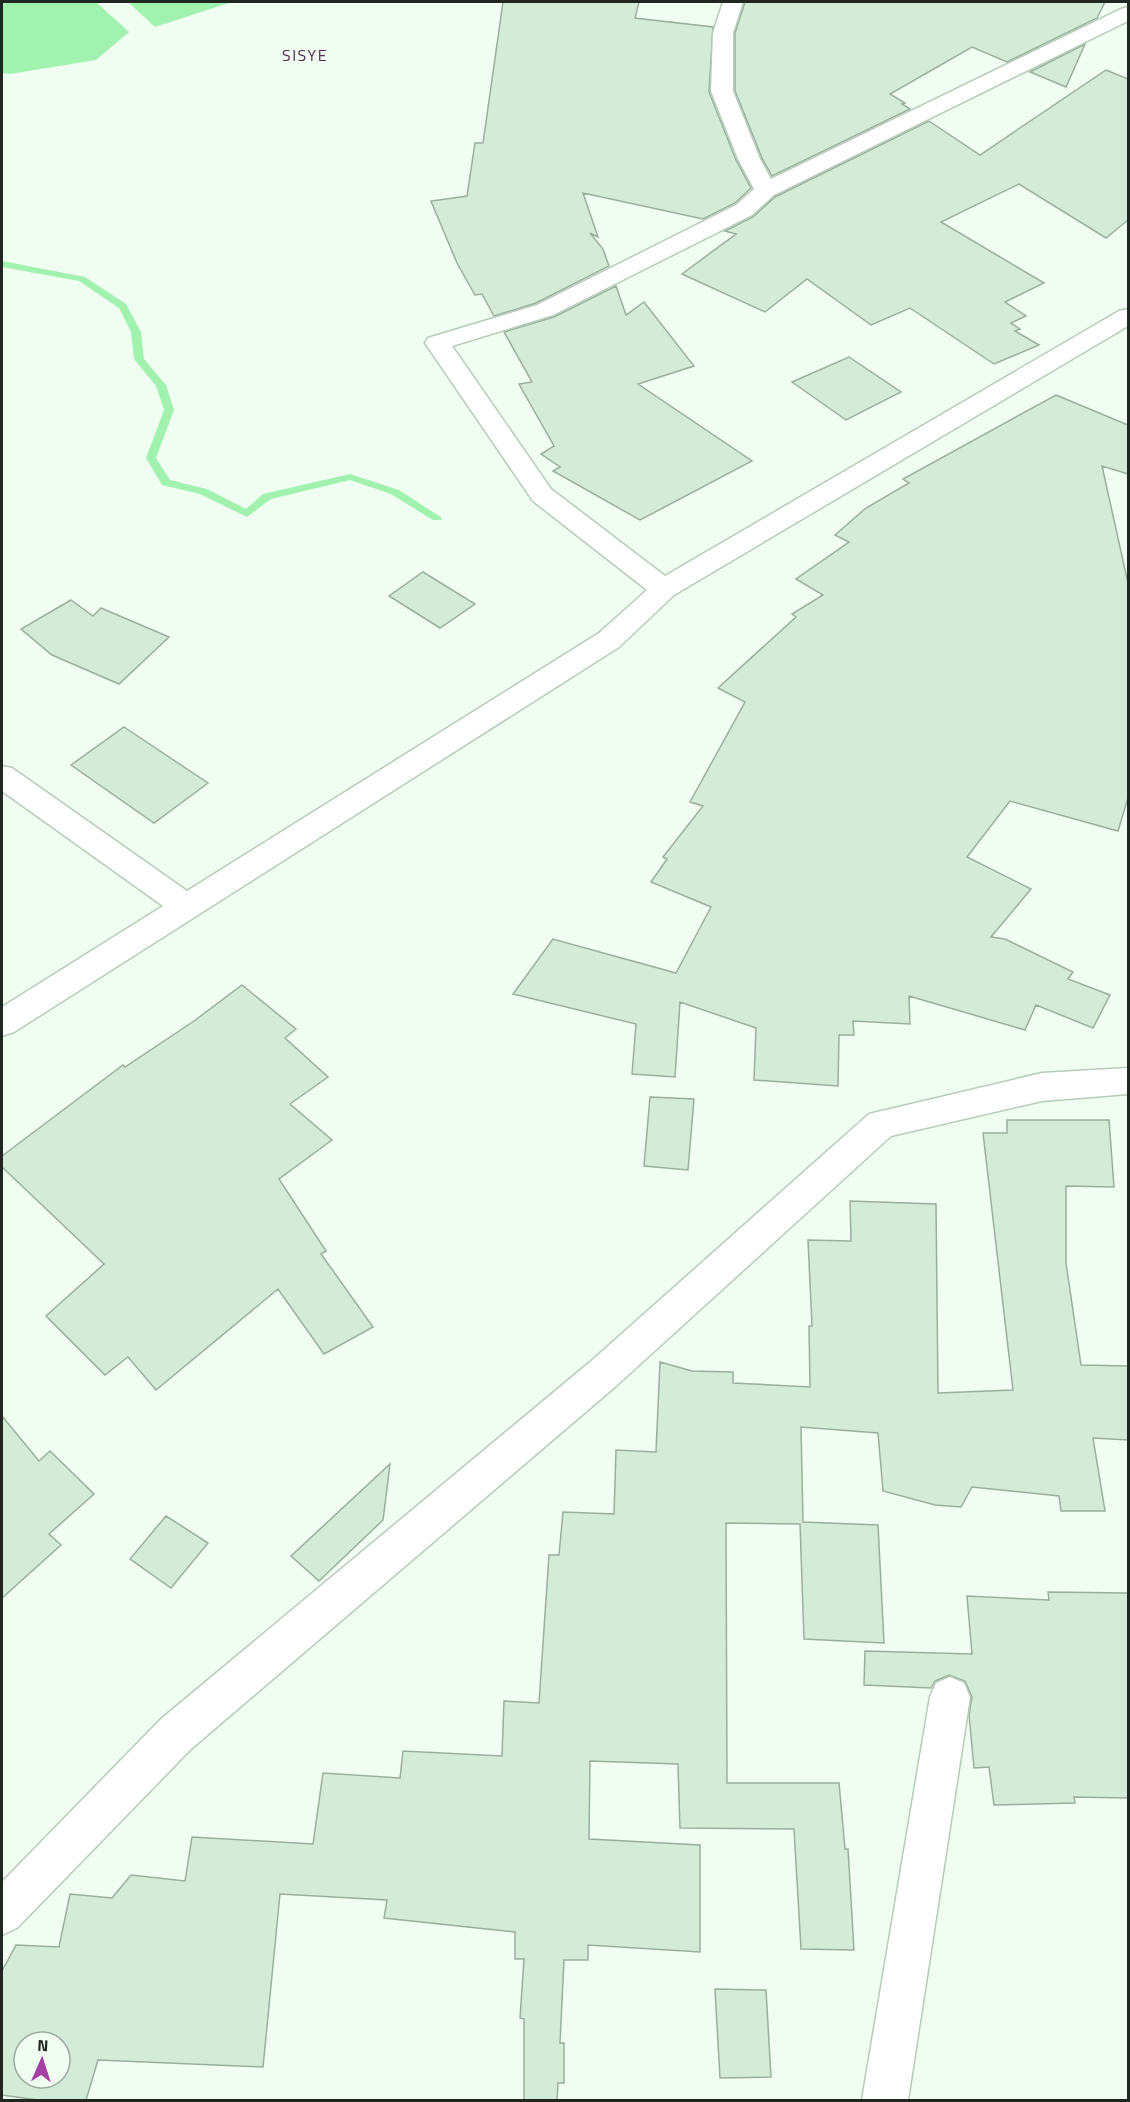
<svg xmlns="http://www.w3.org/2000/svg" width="1130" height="2102" viewBox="0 0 1130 2102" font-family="'Titillium Web',sans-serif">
  <rect width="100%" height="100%" fill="#f0fef1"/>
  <path fill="#a1f2af" d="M 2,2 L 96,2 L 129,32 L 96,60 L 10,74 L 2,73 Z
    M 128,2 L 232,2 L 155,27 Z"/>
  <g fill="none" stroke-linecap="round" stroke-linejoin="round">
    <path fill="#a1f2af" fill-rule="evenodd" d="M 2,261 L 85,277 L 126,304 L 141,332 L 144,359 L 166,385 L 174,410 L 156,458 L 170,480 L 207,489 L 246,509 L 263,494 L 350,474 L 399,490 L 442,518 L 441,520 L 433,520 L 391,494 L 350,480 L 271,499 L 247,517 L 200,494 L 162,485 L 146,458 L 164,410 L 156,386 L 134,359 L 131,332 L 119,308 L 79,281 L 2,267 Z"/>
  </g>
  <path fill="#d4ecd7" stroke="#99af9c" stroke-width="1.5" fill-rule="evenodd" d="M 503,2 L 639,2 L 635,18 L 713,27 L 709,92 L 736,160 L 751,188 L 735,203 L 703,219 L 583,193 L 598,237 L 590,233 L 603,249 L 609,266 L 536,303 L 494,316 L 482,294 L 475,295 L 457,263 L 431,201 L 467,196 L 475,143 L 483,143 Z
    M 745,2 L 1105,2 L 1097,18 L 1007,62 L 972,47 L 890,94 L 905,103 L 902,104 L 910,109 L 772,176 L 762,158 L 735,91 L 735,33 Z
    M 1085,44 L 1066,87 L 1030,72 Z
    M 1106,70 L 1128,79 L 1128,220 L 1106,238 L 1019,184 L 941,222 L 1044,283 L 1005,302 L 1026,316 L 1011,323 L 1020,329 L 1015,331 L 1039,345 L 994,364 L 910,308 L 871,325 L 807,279 L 765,312 L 682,274 L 736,234 L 725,231 L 753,217 L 775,197 L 929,121 L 980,155 Z
    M 616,286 L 626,315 L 644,302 L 694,366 L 638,384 L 752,461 L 640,520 L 553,471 L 560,467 L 541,454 L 554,446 L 519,384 L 532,382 L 504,332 L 554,317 Z
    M 849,357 L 901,392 L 846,420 L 792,382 Z
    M 1056,395 L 1128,425 L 1128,474 L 1102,466 L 1128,583 L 1128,798 L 1118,831 L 1010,801 L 967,857 L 1031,889 L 991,937 L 1005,939 L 1073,972 L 1068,979 L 1110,995 L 1093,1028 L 1036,1005 L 1025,1030 L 909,996 L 910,1024 L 853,1021 L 854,1035 L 839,1035 L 838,1086 L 754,1080 L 756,1028 L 680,1002 L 675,1077 L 632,1074 L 636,1024 L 513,994 L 553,939 L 676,973 L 711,907 L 651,882 L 667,859 L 663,857 L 703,806 L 690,802 L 745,702 L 718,688 L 796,617 L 792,614 L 823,595 L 796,579 L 849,542 L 835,535 L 866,508 L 909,483 L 903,479 Z
    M 423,572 L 475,604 L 440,628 L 389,596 Z
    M 71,600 L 93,616 L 101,608 L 169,637 L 119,684 L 52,655 L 21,629 Z
    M 124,727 L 208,783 L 154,823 L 71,765 Z
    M 242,985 L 296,1029 L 285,1038 L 328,1077 L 290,1104 L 332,1140 L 279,1179 L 326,1251 L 321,1254 L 373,1327 L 324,1354 L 278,1289 L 156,1390 L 128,1357 L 105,1375 L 46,1316 L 104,1264 L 2,1167 L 2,1156 L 123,1065 L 125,1067 L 194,1021 Z
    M 650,1097 L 694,1099 L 688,1170 L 644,1166 Z
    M 1007,1120 L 1109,1120 L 1114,1187 L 1066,1186 L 1066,1263 L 1081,1365 L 1128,1366 L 1128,1440 L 1093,1438 L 1105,1511 L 1061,1511 L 1059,1496 L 972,1487 L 961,1507 L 935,1505 L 883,1491 L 878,1433 L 801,1427 L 803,1522 L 878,1525 L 884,1643 L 804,1639 L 800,1524 L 726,1523 L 727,1783 L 839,1783 L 845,1849 L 848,1849 L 854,1950 L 801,1949 L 794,1829 L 680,1828 L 678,1764 L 590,1761 L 589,1839 L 700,1845 L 700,1952 L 588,1945 L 588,1960 L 564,1960 L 560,2043 L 564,2043 L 564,2083 L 558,2083 L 557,2100 L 524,2100 L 524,2019 L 520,2018 L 524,1959 L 515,1959 L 515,1932 L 384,1918 L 387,1900 L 280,1894 L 263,2067 L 98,2060 L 86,2100 L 38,2100 L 2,2095 L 2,1971 L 16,1945 L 59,1947 L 70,1894 L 112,1898 L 131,1875 L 185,1881 L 192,1837 L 313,1844 L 323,1773 L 400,1778 L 403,1751 L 502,1756 L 504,1701 L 539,1703 L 549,1555 L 559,1555 L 563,1512 L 614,1514 L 616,1450 L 656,1452 L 660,1362 L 692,1371 L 733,1372 L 733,1383 L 810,1387 L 809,1326 L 812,1326 L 808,1240 L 851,1241 L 850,1201 L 936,1204 L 938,1393 L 1013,1390 L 983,1133 L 1007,1133 ZM 24,2042 L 60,2042 L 60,2078 L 24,2078 Z
    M 2,1416 L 39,1461 L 50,1451 L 94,1494 L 49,1534 L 61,1545 L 2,1598 Z
    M 390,1464 L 383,1520 L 319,1581 L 291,1556 Z
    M 166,1516 L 208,1543 L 171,1588 L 130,1559 Z
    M 1048,1592 L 1128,1593 L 1128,1798 L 1074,1797 L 1075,1803 L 994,1805 L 989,1767 L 974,1768 L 969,1715 L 972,1697 L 965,1681 L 949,1675 L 935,1681 L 931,1688 L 864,1685 L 865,1651 L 972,1654 L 967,1596 L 1049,1600 Z
    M 715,1989 L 766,1990 L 771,2077 L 720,2078 Z"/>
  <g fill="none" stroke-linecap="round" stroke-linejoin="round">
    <defs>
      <path id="street" d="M 723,2 L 743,2 L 733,33 L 733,91 L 760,159 L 771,179 L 1121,9 L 1128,7 L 1128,21 L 774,195 L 752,215 L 553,315 L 452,346 L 551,489 L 665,576 L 1119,311 L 1128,309 L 1128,326 L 674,595 L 619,647 L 14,1032 L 2,1036 L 2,1007 L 163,906 L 2,791 L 2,766 L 12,768 L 187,891 L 599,633 L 647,590 L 533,501 L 425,343 L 428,338 L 537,305 L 736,205 L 754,189 L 738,159 L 711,91 L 713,33 Z
        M 1128,1068 L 1128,1094 L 1042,1101 L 891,1136 L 616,1386 L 191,1749 L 17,1928 L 2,1935 L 2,1882 L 161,1719 L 590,1362 L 869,1114 L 1042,1073 Z
        M 950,1677 L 964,1683 L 970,1697 L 908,2100 L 862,2100 L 930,1697 L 936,1683 Z"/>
    </defs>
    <use href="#street" stroke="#b5ccb8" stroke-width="3"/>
    <use href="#street" fill="#fff" fill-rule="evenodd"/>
  </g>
  <g text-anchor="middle" stroke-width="6" stroke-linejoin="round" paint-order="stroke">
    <g font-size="16" letter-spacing="1.5" fill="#592757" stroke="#f0fef1">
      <text x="305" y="61">SISYE</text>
    </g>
  </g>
  <rect width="1130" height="2102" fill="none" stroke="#1f2720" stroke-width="6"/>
  <g transform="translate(42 2060) rotate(3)"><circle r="28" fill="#f0fef1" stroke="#9ca89d" stroke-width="1.5"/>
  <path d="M0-4.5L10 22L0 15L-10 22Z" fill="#a63fa3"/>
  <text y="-9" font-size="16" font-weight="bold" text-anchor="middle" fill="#1f2720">N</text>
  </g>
</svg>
